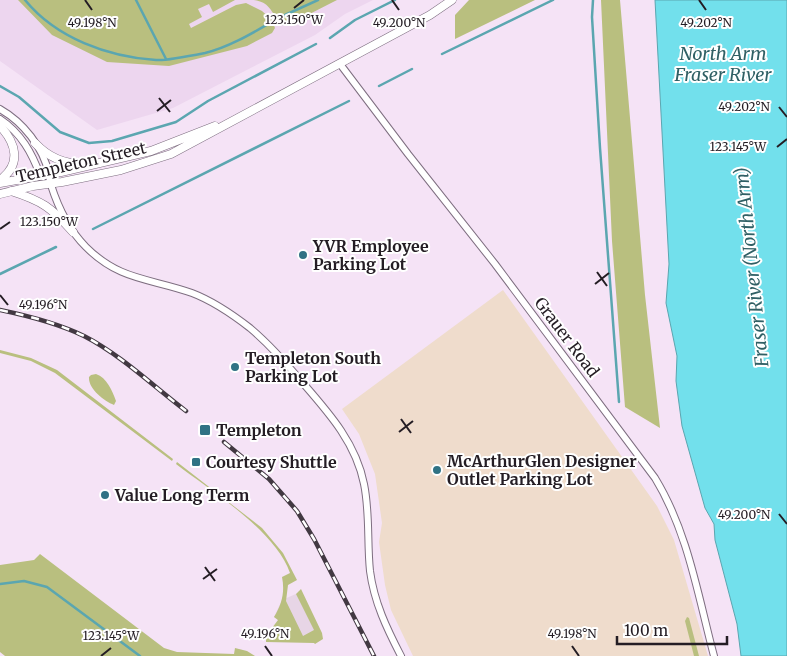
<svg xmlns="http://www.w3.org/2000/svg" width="787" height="656" viewBox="0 0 787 656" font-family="Merriweather,serif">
  <rect width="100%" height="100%" fill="#f5e3f6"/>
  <path fill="#efdccc" d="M 503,290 L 657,506 L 674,540 L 708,656 L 413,656 L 391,610 L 385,585 L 379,542 L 382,523 L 375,474 L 359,434 L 342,409 Z"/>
  <path fill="#e7d5e6" d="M 298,593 L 320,637 L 290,637 L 283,624 L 274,617 L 282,600 Z"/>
  <path fill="#edd6ef" d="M 0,0 L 373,0 L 345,14 L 315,35 L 173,108 L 97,130 L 0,61 Z"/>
  <path fill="#b9bf7f" d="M 18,0 L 235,0 L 213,12 L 209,4 L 198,9 L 202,17 L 189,24 L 191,28 L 236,5 L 246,3 L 262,11 L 272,20 L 275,28 L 272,33 L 247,46 L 169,66 L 107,62 L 52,35 Z
    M 254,0 L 337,0 L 290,24 L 279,21 C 269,9 270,3 254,0 Z
    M 469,0 L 535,0 L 455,39 L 455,15 Z
    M 601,0 L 620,0 L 645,295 L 660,428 L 625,407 L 612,241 Z
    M 0,350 L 31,358 L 57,370 L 173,459 L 172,461 L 55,373 L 31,361 L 0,353 Z
    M 96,374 C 107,378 112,390 116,401 L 114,405 C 104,401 88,389 89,377 L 91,375 Z
    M 177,462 L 262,528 L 283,553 L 297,580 L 288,585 L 286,601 L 303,636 L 314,630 L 296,594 L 301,589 L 322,633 L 323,639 L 315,644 L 314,643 L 266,642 L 266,636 L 278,620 L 274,617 C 282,604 285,592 282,577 L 290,573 C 275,530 211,491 176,464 Z
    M 40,554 L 164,648 L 177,652 L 234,654 L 235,648 L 247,651 L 255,656 L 5,656 L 0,652 L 0,565 L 34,560 Z
    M 687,617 L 689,618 L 699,656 L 694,656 L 685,621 Z"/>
  <path fill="#72e0ec" stroke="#5ba6b0" d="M 655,0 L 787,0 L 787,656 L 741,656 L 737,624 L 715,540 L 714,524 L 705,508 L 682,426 L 676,381 L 677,356 L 666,303 L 669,264 Z"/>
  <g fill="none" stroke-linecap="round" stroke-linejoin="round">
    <path stroke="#5ba6b0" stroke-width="2.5" d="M 25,0 C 56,38 108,57 156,60 C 165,61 195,55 205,53 C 227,48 251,34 270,23
      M 136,0 L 166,59
      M 593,0 L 592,17 L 600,148 L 619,402
      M 285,15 L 318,0
      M 330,38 L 355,20 L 395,0
      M 442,54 L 553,0
      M 0,86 L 19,97 L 60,132 L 89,143 L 112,141 L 176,122 L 208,101 L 316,44
      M 379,86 L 412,69
      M 93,229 L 349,101
      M 0,274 L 56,247
      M 0,584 L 24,581 L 47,587 L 140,656"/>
    <defs>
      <path id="minor" d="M 340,64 L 408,154 L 495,264 L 655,478 C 688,532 698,596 714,656
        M 0,109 C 23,122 43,147 49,174 C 50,178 49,181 51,185 C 58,207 69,230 86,247 C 120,281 150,278 192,293 C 213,301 232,314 250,328 C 269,344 286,363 302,382 C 329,413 356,443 364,484 C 370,513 367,542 370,571 C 374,602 387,629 401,656
        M 0,119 C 21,133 32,153 40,175 L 43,177"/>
      <path id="tertiary" d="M 0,126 C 16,143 22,164 0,180
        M 35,143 C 48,157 63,164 83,164
        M 0,183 L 61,172 L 151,151 L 215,126
        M 11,191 C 42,201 51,207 73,232
        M 0,194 L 33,186 L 62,182 L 121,170 L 171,154 L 430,15 L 452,0"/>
    </defs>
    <use href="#minor" stroke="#7e6e80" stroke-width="8"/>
    <use href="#tertiary" stroke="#7e6e80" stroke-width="9"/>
    <use href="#minor" stroke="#fff" stroke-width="6"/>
    <use href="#tertiary" stroke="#fff" stroke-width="8"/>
    <defs>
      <path id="rail" d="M 0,310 C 29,316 57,323 84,336 C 121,355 153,386 186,411
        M 224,442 L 269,479 L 297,511 L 314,539 L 374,656"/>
    </defs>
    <use href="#rail" stroke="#423942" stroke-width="4.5"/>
    <use href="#rail" stroke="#fff" stroke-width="2.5" stroke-dasharray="8" stroke-linecap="butt"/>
  </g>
  <path fill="none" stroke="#241d24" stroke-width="2" d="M 85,0 L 92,10M 392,0 L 399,10M 699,0 L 706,10M 294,8 L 304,0M 159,98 L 170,112M 779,107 L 787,117M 157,111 L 171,100M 777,147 L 787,139M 0,229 L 10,222M 597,272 L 607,286M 595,284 L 609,273M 0,295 L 8,305M 401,419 L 411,433M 399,432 L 413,421M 779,514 L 787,524M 205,567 L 215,581M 203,579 L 217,569M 265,646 L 272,656M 572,646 L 579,656M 101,656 L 111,648"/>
  <g fill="#307284" stroke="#fff" stroke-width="2">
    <circle cx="303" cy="255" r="5"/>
    <circle cx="235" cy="367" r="5"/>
    <rect x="199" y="424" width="12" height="12" rx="2.5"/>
    <rect x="191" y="457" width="10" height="10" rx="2.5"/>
    <circle cx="437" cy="470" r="5"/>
    <circle cx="105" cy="495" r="5"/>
  </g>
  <g text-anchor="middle" stroke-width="4" stroke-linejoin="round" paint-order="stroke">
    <g font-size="16" fill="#241d24" stroke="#fff">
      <text transform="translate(81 162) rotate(-13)" y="6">Templeton Street</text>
      <text transform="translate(567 337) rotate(53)" y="6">Grauer Road</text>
    </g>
    <g font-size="16" font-weight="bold" fill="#241d24" stroke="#fff" text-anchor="start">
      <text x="313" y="252">YVR Employee<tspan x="313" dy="18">Parking Lot</tspan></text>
      <text x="245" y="364">Templeton South<tspan x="245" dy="18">Parking Lot</tspan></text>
      <text x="216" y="436">Templeton</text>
      <text x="447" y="467">McArthurGlen Designer<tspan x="447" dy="18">Outlet Parking Lot</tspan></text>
      <text x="206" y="468">Courtesy Shuttle</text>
      <text x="115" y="501">Value Long Term</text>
    </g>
    <g font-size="18" font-style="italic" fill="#306065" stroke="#fff">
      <text x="723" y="60">North Arm<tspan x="723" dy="21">Fraser River</tspan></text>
      <text transform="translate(752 267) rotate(-96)" y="6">Fraser River (North Arm)</text>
    </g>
  </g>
  <g font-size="12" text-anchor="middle" fill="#241d24" stroke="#fff" stroke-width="4" stroke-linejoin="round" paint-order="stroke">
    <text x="294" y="24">123.150°W</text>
    <text x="92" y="27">49.198°N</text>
    <text x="399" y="27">49.200°N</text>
    <text x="706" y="27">49.202°N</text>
    <text x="744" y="111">49.202°N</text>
    <text x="738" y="151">123.145°W</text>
    <text x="49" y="226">123.150°W</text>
    <text x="43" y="309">49.196°N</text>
    <text x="744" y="519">49.200°N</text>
    <text x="265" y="638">49.196°N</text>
    <text x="572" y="638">49.198°N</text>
    <text x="111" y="640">123.145°W</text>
  </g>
  <path d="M617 636v8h110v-8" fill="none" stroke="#241d24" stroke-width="2.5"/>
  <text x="624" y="636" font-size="15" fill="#241d24" stroke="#ffffff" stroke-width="4" paint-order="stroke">100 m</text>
</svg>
